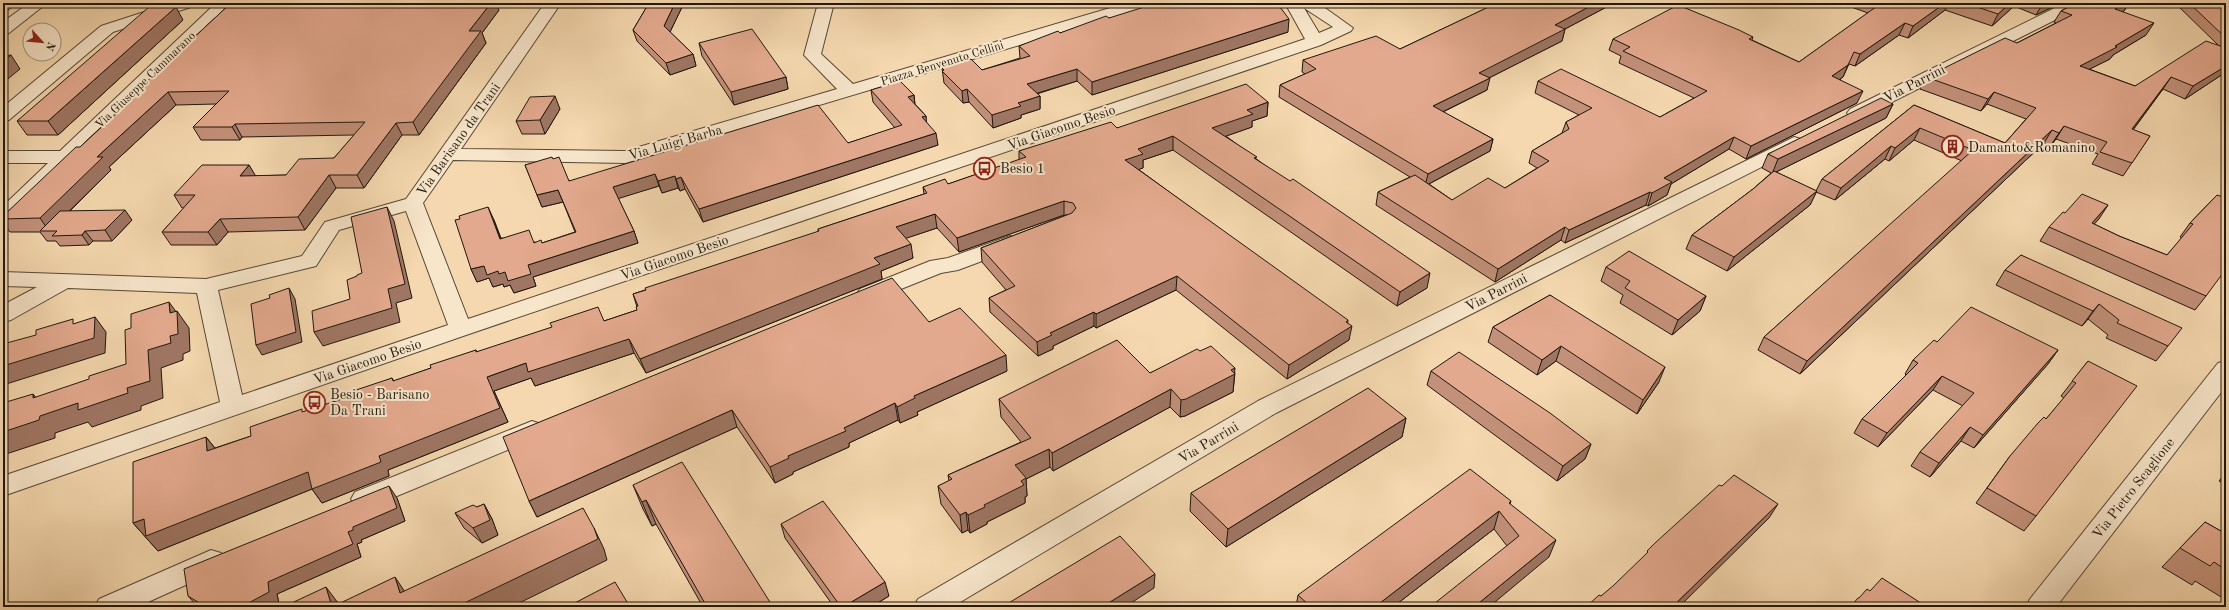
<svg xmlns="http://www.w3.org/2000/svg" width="2229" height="610" viewBox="0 0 2229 610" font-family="'Old Standard TT',serif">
  <rect width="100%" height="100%" fill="#f5d8af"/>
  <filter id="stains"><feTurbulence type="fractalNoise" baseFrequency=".005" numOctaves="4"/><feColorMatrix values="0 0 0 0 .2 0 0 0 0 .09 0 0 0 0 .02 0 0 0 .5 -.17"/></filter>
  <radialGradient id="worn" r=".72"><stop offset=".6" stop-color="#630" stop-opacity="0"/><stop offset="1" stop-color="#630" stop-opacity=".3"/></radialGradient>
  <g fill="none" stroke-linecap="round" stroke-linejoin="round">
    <defs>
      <path id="minor" d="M 3,3 L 16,3 L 9,9 L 3,11 Z
        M 29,3 L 47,3 L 9,33 L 3,35 L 3,22 Z
        M 172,3 L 196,3 L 194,6 L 113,32 L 9,120 L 3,121 L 3,107 L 101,26 Z
        M 216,3 L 233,3 L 10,221 L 3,223 L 3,206 L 48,163 L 3,163 L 3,151 L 60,151 Z
        M 545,3 L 561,3 L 461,149 L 625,151 L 837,89 L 804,55 L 818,3 L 834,3 L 821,54 L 853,84 L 1127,3 L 1152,3 L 1150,6 L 626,163 L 453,160 L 423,203 L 468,319 L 1305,39 L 1285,3 L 1318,3 L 1353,28 L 1351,31 L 1321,45 L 469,334 L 3,496 L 3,476 L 220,402 L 197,293 L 68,288 L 11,320 L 3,322 L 3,305 L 37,287 L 3,286 L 3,272 L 206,279 L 302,256 L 325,222 L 406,199 ZM 1304,8 L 1333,27 L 1319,33 ZM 406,211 L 448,325 L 242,395 L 218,290 L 316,266 L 339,230 Z
        M 2065,3 L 2085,3 L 2083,6 L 1862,117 L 1856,118 L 1850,117 L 1847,113 L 1850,109 Z
        M 1794,137 L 1801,139 L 1803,143 L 1801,147 L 1276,413 L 952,607 L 914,607 L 918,599 L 1258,401 Z
        M 1010,236 L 1017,238 L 1020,243 L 1017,248 L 958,270 L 941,273 L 876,299 L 868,301 L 860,299 L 857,294 L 860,289 L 930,261 L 948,258 Z
        M 2226,361 L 2226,386 L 2056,607 L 2026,607 L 2030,599 L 2218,363 Z
        M 532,421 L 541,424 L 544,430 L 541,436 L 373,506 L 364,509 L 355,506 L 351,499 L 355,492 Z
        M 211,550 L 221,553 L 225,561 L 221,569 L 137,607 L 95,607 L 99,599 Z"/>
    </defs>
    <use href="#minor" stroke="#554736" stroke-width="2"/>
    <use href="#minor" fill="#f8e6cb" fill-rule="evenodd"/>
  </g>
  <path fill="#c3917a" stroke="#20170d" d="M 231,3 L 499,10 L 482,33 L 486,43 L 419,135 L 402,135 L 364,188 L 336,188 L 305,230 L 228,232 L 217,245 L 171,245 L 162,232 L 184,208 L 182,208 L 174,195 L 249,165 L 255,176 L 286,175 L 334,158 L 354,135 L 242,137 L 240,140 L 201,140 L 193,127 L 216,104 L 176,105 L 109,167 L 111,170 L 70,211 L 132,220 L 112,241 L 93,241 L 89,245 L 60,246 L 56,241 L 47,241 L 40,232 L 10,232 L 3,223 L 3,216 L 80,147 L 118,111 L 117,109 Z
    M 649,3 L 684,3 L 670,32 L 693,54 L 696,66 L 670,75 L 637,41 L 633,30 Z
    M 1497,3 L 1614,3 L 1565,29 L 1562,41 L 1489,78 L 1487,90 L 1443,112 L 1493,139 L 1490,151 L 1429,184 L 1452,200 L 1505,188 L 1537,168 L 1529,163 L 1532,151 L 1562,133 L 1566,122 L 1579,115 L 1535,93 L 1538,81 L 1660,117 L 1694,98 L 1619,63 L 1621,56 L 1609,50 L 1613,39 L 1753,37 L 1752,40 L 1799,62 L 1868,13 L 1840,3 L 2061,3 L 2036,15 L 2014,6 L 1992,26 L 1945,10 L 1908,38 L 1899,35 L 1855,66 L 1849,64 L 1843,77 L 1840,79 L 1857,103 L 1746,159 L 1729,149 L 1671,184 L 1667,195 L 1648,206 L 1646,205 L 1565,243 L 1561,240 L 1495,282 L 1376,205 L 1378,192 L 1410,177 L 1279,97 L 1280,85 L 1305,74 L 1302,72 L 1303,60 L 1400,49 Z
    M 2076,3 L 2129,3 L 2124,11 L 2123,12 L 2146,35 L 2113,55 L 2110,59 L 2089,69 L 2135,86 L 2218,45 L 2175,3 L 2217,3 L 2226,11 L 2226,72 L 2185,99 L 2163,89 L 2133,130 L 2150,136 L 2123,176 L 2092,164 L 2098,154 L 2056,139 L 2051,145 L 2044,143 L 1800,374 L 1758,350 L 1764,337 L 1962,161 L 1914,140 L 1889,161 L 1885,159 L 1835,200 L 1816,192 L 1810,205 L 1727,271 L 1686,249 L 1692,235 L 1753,189 L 1771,173 L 1762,168 L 1768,154 L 1893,104 L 1886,118 L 1776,172 L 1816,191 L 1822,179 L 1914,105 L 2005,143 L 2026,119 L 1987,104 L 1981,111 L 1920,89 L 1926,77 L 2017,43 L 2056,23 L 2054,22 L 2061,11 Z
    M 1109,18 L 1288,32 L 1092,95 L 1077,81 L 1037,94 L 1040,96 L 1040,109 L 1021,115 L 1021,118 L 993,128 L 969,102 L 963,103 L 944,83 L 942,68 L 982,70 L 1020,58 L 1019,46 L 1060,33 Z
    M 183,20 L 58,135 L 27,135 L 17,121 Z
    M 699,43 L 786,77 L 788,89 L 734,105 L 702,56 Z
    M 871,90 L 914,95 L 915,104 L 926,116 L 926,122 L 938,145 L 703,222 L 685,189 L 680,191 L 678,188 L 662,193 L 659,186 L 618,198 L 634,231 L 638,243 L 533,277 L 536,286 L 514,293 L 510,285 L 504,287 L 503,284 L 493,287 L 489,278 L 477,282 L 471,269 L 494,220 L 501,238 L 534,242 L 542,243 L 575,232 L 563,202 L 542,207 L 525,165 L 553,159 L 569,181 L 848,143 L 895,128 L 873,102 Z
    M 1268,102 L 1267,116 L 1252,121 L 1252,127 L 1226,136 L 1427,288 L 1397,306 L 1173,150 L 1143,160 L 1143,168 L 1138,169 L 1348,323 L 1349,340 L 1287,379 L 1176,290 L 1096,328 L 1094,326 L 1053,346 L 1053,349 L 1038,356 L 990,312 L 989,298 L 1006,290 L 982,262 L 981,248 L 1067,215 L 1064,215 L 959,252 L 937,228 L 906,238 L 913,258 L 881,271 L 882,279 L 646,373 L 634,353 L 535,386 L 531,378 L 494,391 L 508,422 L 388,470 L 389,476 L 322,503 L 312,489 L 158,551 L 133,523 L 206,437 L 215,448 L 251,436 L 304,412 L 345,398 L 392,378 L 394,381 L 431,368 L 476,350 L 477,352 L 604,321 L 637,310 L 637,307 L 633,294 L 818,232 L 818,229 L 924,194 L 923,187 L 948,184 L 1019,160 L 1019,151 L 1117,128 Z
    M 560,109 L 545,134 L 522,134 L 516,121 Z
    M 2217,195 L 2206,296 L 2195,310 L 2040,241 L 2049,227 L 2065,213 L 2099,219 L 2094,224 L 2119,236 L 2167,255 L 2182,238 L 2180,237 L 2190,223 Z
    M 2021,255 L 2168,346 L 2156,361 L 2106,338 L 2108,335 L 2088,319 L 2082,326 L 1996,285 L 2005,270 Z
    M 1606,267 L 1706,296 L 1700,311 L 1672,335 L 1620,303 L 1623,295 L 1601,281 Z
    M 1550,295 L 1659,382 L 1637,414 L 1556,361 L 1537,375 L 1488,342 L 1493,327 Z
    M 929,322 L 1007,371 L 917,412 L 918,415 L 900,423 L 898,420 L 849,443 L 849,447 L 793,472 L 793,474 L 775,483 L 737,427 L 537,517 L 529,501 Z
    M 1937,342 L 2058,350 L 2048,364 L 1974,448 L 1961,441 L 1930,477 L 1911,466 L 1920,452 L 1963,406 L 1933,390 L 1878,447 L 1854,433 L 1862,419 L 1906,375 L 1905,374 L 1913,360 Z
    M 1200,351 L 1235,373 L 1233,392 L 1185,416 L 1180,417 L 1170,407 L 1053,471 L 1050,467 L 1026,479 L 1027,496 L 1025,497 L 1025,503 L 987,522 L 987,524 L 970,533 L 968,530 L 962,533 L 941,504 L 938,486 L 949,481 L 948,475 L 1021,442 L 1001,417 L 999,399 L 1150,373 Z
    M 2088,361 L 2036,516 L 2024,531 L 1976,503 L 2010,456 L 2046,419 L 2064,398 L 2061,396 Z
    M 1431,371 L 1591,444 L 1585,459 L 1557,481 L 1427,385 Z
    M 1406,418 L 1402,437 L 1226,547 L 1190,511 L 1191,493 Z
    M 2226,472 L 2226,485 L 2219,481 Z
    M 633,485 L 773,607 L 703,607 L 656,524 L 652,526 L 643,509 Z
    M 397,498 L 405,521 L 361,540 L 362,542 L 357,544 L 361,557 L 277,594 L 279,604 L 273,607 L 198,607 L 188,596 Z
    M 1511,501 L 1510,504 L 1549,557 L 1507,546 L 1494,529 L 1393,607 L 1296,607 L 1298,595 Z
    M 484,504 L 492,519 L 498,535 L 482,543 L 464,528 L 455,513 L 477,507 Z
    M 2205,522 L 2226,534 L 2226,600 L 2195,581 L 2192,585 L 2162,567 Z
    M 781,524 L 889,596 L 871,607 L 834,607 L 785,538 Z"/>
  <path fill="#9f7663" stroke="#20170d" d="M 491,3 L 496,3 L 499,10 L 482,33 L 486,43 L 419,135 L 413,122 L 469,31 Z
    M 675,3 L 684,3 L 667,38 L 664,26 Z
    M 1596,3 L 1614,3 L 1565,29 L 1562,41 L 1477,84 L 1479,73 L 1555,25 Z
    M 1945,3 L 1949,3 L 1945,10 L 1908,38 L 1913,26 Z
    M 2010,3 L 2016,3 L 2014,6 L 1992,26 L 1998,14 Z
    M 2043,3 L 2061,3 L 2036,15 Z
    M 2125,3 L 2129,3 L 2124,11 L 2108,20 L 2115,9 Z
    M 176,7 L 183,20 L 58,135 L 48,121 Z
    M 1289,19 L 1288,32 L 1092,95 L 1092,82 Z
    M 1905,23 L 1899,35 L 1855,66 L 1860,54 Z
    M 2154,23 L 2146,35 L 2113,55 L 2110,59 L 2072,78 L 2080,66 L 2115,46 Z
    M 693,54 L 696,66 L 670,75 L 666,63 Z
    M 11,55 L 20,69 L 3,83 L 3,62 Z
    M 1848,65 L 1843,77 L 1827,88 L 1832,76 Z
    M 2226,66 L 2226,72 L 2185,99 L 2193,86 Z
    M 1077,69 L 1077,81 L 1028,96 L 1027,84 Z
    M 786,77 L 788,89 L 734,105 L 731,92 Z
    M 2171,77 L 2163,89 L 2124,142 L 2132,129 Z
    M 1490,78 L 1487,90 L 1430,118 L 1433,106 Z
    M 967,89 L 969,102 L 963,103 L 962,91 Z
    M 1863,91 L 1857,103 L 1746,159 L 1751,146 Z
    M 168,92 L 176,105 L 109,167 L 111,170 L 49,231 L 40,218 L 97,157 Z
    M 1994,92 L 1987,104 L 1981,111 L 1988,99 Z
    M 914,95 L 915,107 L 908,97 Z
    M 555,96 L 560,109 L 545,134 L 540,120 Z
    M 1040,96 L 1040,109 L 1021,115 L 1021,118 L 993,128 L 992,115 L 1018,103 Z
    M 1268,102 L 1267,116 L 1252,121 L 1252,127 L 1212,141 L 1212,128 L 1247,110 Z
    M 1893,104 L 1886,118 L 1772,174 L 1778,159 Z
    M 926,116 L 927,128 L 922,117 Z
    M 396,123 L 402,135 L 364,188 L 357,175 Z
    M 235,124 L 242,137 L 240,140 L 232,127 Z
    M 2064,126 L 2056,139 L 2051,145 L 2059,133 Z
    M 1920,128 L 1914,140 L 1889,161 L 1895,148 Z
    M 2052,130 L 2044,143 L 1800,374 L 1807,361 Z
    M 936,133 L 938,145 L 703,222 L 699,209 Z
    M 1173,136 L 1173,150 L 1143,160 L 1143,168 L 1125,174 L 1125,160 L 1138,149 Z
    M 1734,137 L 1729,149 L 1671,184 L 1667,195 L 1648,206 L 1652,193 L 1664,178 Z
    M 1493,139 L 1490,151 L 1425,186 L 1428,174 Z
    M 1891,146 L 1885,159 L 1835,200 L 1841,188 Z
    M 249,165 L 257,178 L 240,176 Z
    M 3,172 L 7,177 L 3,181 Z
    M 655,174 L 659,186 L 617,199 L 613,187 Z
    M 329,175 L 336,188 L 305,230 L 298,217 Z
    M 675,176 L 678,188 L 662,193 L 658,181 Z
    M 681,177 L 685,189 L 680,191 L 676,179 Z
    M 558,190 L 563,202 L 542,207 L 537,195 Z
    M 1817,191 L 1810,205 L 1727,271 L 1734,257 Z
    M 1650,192 L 1646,205 L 1565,243 L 1569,230 Z
    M 1064,201 L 1064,215 L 959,252 L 957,238 Z
    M 2108,205 L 2099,219 L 2083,236 L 2092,223 Z
    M 387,207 L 394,221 L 412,298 L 396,303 L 400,322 L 323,346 L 314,332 L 388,289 Z
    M 488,207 L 494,220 L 505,251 L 500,239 Z
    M 125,210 L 132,220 L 112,241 L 105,230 Z
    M 935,214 L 937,228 L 898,241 L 896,227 Z
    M 220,219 L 228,232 L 217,245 L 208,232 Z
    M 1565,227 L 1561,240 L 1495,282 L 1498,269 Z
    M 85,231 L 93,241 L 89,245 L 82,235 Z
    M 634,231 L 638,243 L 533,277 L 536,286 L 514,293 L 510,285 L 504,287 L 503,284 L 493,287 L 489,278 L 477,282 L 471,269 L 484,266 L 498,271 L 528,265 Z
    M 911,244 L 913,258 L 881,271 L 882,279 L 646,373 L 640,359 L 874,258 Z
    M 1430,273 L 1427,288 L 1397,306 L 1400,292 Z
    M 1177,276 L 1176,290 L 1096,328 L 1096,314 Z
    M 289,288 L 295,299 L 302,342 L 262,355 L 256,345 Z
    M 1706,296 L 1700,311 L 1672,335 L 1678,320 Z
    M 169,302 L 177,313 L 177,311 L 189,328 L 190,351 L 183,354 L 183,360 L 161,368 L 163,398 L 141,406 L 141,410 L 92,427 L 88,422 L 55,433 L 55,438 L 3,455 L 3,432 L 33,398 L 33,394 L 48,411 L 78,403 L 127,388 L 148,350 L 170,336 L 170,313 Z
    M 2099,304 L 2088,319 L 2082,326 L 2093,311 Z
    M 1094,312 L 1094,326 L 1053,346 L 1053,349 L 1038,356 L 1037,342 L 1050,333 Z
    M 95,317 L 106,332 L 105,353 L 3,385 L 3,366 Z
    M 1348,320 L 1347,329 L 1352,326 L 1349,340 L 1287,379 L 1289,365 Z
    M 629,339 L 634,353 L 535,386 L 531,378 L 494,391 L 508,422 L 388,470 L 389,476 L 322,503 L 312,489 L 158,551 L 133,523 L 144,519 L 308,472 L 379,456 L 487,377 L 526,363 Z
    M 1561,346 L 1556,361 L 1537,375 L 1542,360 Z
    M 2058,350 L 2048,364 L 1974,448 L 1983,435 Z
    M 1006,355 L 1007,371 L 917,412 L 918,415 L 900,423 L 897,407 L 914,396 Z
    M 1665,367 L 1659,382 L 1637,414 L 1643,400 Z
    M 1235,368 L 1233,392 L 1185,416 L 1180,417 L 1181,400 Z
    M 1942,376 L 1933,390 L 1878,447 L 1887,433 Z
    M 1171,389 L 1170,407 L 1053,471 L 1052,453 Z
    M 895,403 L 898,420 L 849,443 L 849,447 L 793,472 L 793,474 L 775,483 L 770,467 L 788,456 L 844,428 Z
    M 732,410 L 737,427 L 537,517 L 529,501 Z
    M 1406,418 L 1402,437 L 1226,547 L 1228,529 Z
    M 1970,427 L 1961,441 L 1930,477 L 1939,463 Z
    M 206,437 L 217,451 L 207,451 Z
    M 1591,444 L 1585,459 L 1557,481 L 1563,466 Z
    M 1049,449 L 1050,467 L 1026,479 L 1027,496 L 1025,497 L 1025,503 L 987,522 L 987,524 L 970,533 L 968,515 L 984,505 L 1015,465 Z
    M 389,486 L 397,498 L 405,521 L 361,540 L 362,542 L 357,544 L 361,557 L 277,594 L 279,604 L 273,607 L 241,607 L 268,582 L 353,527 Z
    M 646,500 L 656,524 L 652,526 L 642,502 Z
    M 484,504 L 492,519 L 498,535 L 482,543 L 473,528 Z
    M 1778,504 L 1769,518 L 1679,607 L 1672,607 Z
    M 1499,511 L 1494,529 L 1393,607 L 1380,607 L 1380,603 Z
    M 966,512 L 968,530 L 962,533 L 960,515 Z
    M 594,528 L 604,549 L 607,560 L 511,607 L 456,607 Z
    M 1556,540 L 1549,557 L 1489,607 L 1474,607 Z
    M 1155,574 L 1154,588 L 1125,607 L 1102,607 Z
    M 395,577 L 409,598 L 400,593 Z
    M 885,582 L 889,596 L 871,607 L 843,607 Z
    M 326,587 L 341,607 L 332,607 Z"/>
  <path fill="#e3a98e" stroke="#20170d" d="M 231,3 L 491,3 L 469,31 L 481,31 L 413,122 L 396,123 L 357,175 L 329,175 L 298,217 L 220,219 L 208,232 L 162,232 L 195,195 L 174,195 L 202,165 L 249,165 L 240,176 L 286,175 L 299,159 L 334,158 L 365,122 L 235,124 L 232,127 L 193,127 L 229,91 L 168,92 L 97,157 L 103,157 L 40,218 L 3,219 L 3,216 L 76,147 L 80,147 L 121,109 L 117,109 Z
    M 649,3 L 675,3 L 664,26 L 693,54 L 666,63 L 633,30 Z
    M 1157,3 L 1277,3 L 1289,19 L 1092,82 L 1077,69 L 1027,84 L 1040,96 L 1018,103 L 1021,106 L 992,115 L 967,89 L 962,91 L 942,71 L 944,70 L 942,68 L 971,59 L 982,70 L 1030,56 L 1019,46 L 1058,31 L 1060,33 L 1106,16 L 1109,18 Z
    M 1497,3 L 1596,3 L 1555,25 L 1565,29 L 1479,73 L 1490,78 L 1433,106 L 1493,139 L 1428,174 L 1280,85 L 1316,69 L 1303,60 L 1376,36 L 1400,49 Z
    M 1878,3 L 1945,3 L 1913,26 L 1905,23 L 1860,54 L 1854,52 L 1848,65 L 1832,76 L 1863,91 L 1751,146 L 1734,137 L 1664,178 L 1672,182 L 1652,193 L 1650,192 L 1569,230 L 1565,227 L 1498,269 L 1378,192 L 1415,175 L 1452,200 L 1488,178 L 1505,188 L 1549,161 L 1532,151 L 1569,129 L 1566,122 L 1592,108 L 1538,81 L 1561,69 L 1660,117 L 1707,91 L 1623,51 L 1630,47 L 1613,39 L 1678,5 L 1739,30 L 1753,37 L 1749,39 L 1799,62 L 1880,4 Z
    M 1965,3 L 2010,3 L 1998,14 Z
    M 2076,3 L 2125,3 L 2115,9 L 2154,23 L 2115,46 L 2117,47 L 2080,66 L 2135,86 L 2206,41 L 2226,48 L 2226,66 L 2193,86 L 2171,77 L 2132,129 L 2150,136 L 2132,163 L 2100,152 L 2107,142 L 2064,126 L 2059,133 L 2052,130 L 1807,361 L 1764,337 L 1973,150 L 1920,128 L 1895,148 L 1891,146 L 1841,188 L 1822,179 L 1914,105 L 2005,143 L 2036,108 L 1994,92 L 1988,99 L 1926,77 L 2005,38 L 2017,43 L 2072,15 L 2061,11 Z
    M 2189,3 L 2217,3 L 2226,11 L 2226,38 Z
    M 149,7 L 176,7 L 48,121 L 17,121 Z
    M 752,29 L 786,77 L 731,92 L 699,43 Z
    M 11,55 L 3,62 L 3,56 Z
    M 900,81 L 914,95 L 908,97 L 926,116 L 922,117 L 936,133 L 699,209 L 681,177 L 676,179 L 675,176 L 658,181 L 655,174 L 613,187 L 634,231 L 528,265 L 531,274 L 508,281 L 505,272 L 499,274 L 498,271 L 487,275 L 484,266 L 471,269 L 455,220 L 460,219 L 459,216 L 488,207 L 500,239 L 529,230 L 534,243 L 541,240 L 542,243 L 576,232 L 558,190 L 537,195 L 525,165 L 552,157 L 553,159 L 559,157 L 569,181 L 818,105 L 848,143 L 902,125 L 871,90 Z
    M 1246,84 L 1268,102 L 1247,110 L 1253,114 L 1212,128 L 1257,157 L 1254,158 L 1290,181 L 1293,179 L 1430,273 L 1400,292 L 1173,136 L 1138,149 L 1143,154 L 1125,160 L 1348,320 L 1346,322 L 1352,326 L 1289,365 L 1177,276 L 1096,314 L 1094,312 L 1050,333 L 1052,335 L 1037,342 L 989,298 L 1015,286 L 981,248 L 1072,213 L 1076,208 L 1073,203 L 1064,201 L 957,238 L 935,214 L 896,227 L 911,244 L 874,258 L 880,264 L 640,359 L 629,339 L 528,372 L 526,363 L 487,377 L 500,408 L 379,456 L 381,462 L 312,489 L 308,472 L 146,536 L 144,519 L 133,523 L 133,462 L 206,437 L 207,451 L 251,436 L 250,427 L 302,409 L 302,412 L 345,398 L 344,394 L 392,378 L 393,381 L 431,368 L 430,365 L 476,350 L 476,352 L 552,327 L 550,323 L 598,307 L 604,321 L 637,310 L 636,307 L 638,306 L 633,294 L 646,290 L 645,288 L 819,231 L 818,229 L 927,193 L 923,187 L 945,179 L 948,184 L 1026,157 L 1019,151 L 1111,122 L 1117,128 Z
    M 555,96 L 540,120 L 516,121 L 530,97 Z
    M 1881,98 L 1893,104 L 1778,159 L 1768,154 Z
    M 1774,171 L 1817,191 L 1734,257 L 1692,235 L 1753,189 Z
    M 2082,194 L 2108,205 L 2092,223 L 2119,236 L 2167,255 L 2193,224 L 2190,223 L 2217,195 L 2226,198 L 2226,269 L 2206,296 L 2049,227 L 2063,212 L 2065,213 Z
    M 387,207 L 405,284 L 388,289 L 392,308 L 314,332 L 312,311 L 350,299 L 347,280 L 357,276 L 357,275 L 362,273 L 351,217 Z
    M 125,210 L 105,230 L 85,231 L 82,235 L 52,236 L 57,231 L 40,231 L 60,211 Z
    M 1629,251 L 1706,296 L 1678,320 L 1625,288 L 1630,281 L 1606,267 Z
    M 2021,255 L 2182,328 L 2168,346 L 2117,323 L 2119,320 L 2099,304 L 2093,311 L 2005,270 Z
    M 892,278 L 929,322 L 960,308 L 1006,355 L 914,396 L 915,398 L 897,407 L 895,403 L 844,428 L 846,431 L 788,456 L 789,458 L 770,467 L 732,410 L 529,501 L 503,437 Z
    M 289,288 L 296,332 L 256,345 L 251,304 L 270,298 L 269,295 Z
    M 1550,295 L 1665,367 L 1643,400 L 1561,346 L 1542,360 L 1493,327 Z
    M 169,302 L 170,313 L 177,311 L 178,334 L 170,336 L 171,343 L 148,350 L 150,381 L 127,388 L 128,393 L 78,410 L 78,403 L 40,416 L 39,420 L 3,432 L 3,403 L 33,394 L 33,398 L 89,379 L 89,376 L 126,364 L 125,330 L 131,328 L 131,314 Z
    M 1971,307 L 2058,350 L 1983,435 L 1970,427 L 1939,463 L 1920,452 L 1974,393 L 1942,376 L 1887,433 L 1862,419 L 1918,363 L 1913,360 L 1934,340 L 1937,342 Z
    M 95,317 L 94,338 L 3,366 L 3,344 L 36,335 L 36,330 L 73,319 L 73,324 Z
    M 1117,340 L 1150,373 L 1197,349 L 1200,351 L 1211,346 L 1235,368 L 1231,370 L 1235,374 L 1186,399 L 1181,400 L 1171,389 L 1052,453 L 1049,449 L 1015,465 L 1026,478 L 1021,481 L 1024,485 L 984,505 L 985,507 L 968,515 L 966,512 L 960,515 L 938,486 L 952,479 L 948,475 L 1031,438 L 999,399 Z
    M 1459,352 L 1550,413 L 1591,444 L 1563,466 L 1431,371 Z
    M 2088,361 L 2137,386 L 2036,516 L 1987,488 L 2010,456 L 2038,423 L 2044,417 L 2046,419 L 2076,383 L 2072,381 Z
    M 1368,388 L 1406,418 L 1228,529 L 1191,493 Z
    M 682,462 L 773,607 L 707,607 L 646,500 L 642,502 L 633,485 Z
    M 1470,469 L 1511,501 L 1509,503 L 1556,540 L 1474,607 L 1430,607 L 1519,536 L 1499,511 L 1380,603 L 1384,607 L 1311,607 L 1298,595 Z
    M 1734,475 L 1778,504 L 1672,607 L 1586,607 L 1599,595 L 1601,596 L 1614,585 L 1648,552 L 1647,551 L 1655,543 L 1719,485 L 1722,486 Z
    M 389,486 L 397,508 L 353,527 L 353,530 L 348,532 L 353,544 L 268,582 L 269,592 L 241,607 L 206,607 L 188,596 L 184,569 Z
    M 823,501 L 885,582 L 843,607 L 841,607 L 781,524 Z
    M 484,504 L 490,520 L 473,528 L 455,513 L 473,505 L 477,507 Z
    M 583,508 L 594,528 L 598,539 L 456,607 L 283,607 L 326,587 L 332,607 L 395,577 L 400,593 Z
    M 2205,522 L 2226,534 L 2226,570 L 2214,562 L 2210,566 L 2180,548 Z
    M 1120,536 L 1155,574 L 1102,607 L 1002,607 Z
    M 1882,578 L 1927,607 L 1850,607 L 1858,598 L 1859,598 L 1867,589 L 1870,591 Z
    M 615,582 L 630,607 L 567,607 Z"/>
  <defs>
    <symbol id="building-ring" viewBox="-11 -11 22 22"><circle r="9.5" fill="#f8e6cb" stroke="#8f2418" stroke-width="1.5"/><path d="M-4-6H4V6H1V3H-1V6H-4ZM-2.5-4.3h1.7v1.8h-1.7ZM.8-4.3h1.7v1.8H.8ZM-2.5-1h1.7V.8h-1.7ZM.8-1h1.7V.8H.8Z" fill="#8f2418"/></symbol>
    <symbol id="bus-ring" viewBox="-11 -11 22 22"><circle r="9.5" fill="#f8e6cb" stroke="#8f2418" stroke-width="1.5"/><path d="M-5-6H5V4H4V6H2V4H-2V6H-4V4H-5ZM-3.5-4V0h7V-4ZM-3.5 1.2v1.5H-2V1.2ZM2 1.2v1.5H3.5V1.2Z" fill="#8f2418"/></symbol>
  </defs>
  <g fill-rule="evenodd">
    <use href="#building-ring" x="1940" y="134" width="25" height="25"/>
    <use href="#bus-ring" x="972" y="156" width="25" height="25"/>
    <use href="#bus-ring" x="302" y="390" width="25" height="25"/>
  </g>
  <g text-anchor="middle" stroke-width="4" stroke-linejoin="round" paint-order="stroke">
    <g font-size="12" fill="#20170d" stroke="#f8e6cb">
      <text transform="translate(942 63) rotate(-17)" y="4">Piazza Benvenuto Cellini</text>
      <text transform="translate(145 80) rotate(-44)" y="4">Via Giuseppe Cammarano</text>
    </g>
    <g font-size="14" fill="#20170d" stroke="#f8e6cb">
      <text transform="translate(1914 83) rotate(-27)" y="5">Via Parrini</text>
      <text transform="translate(1061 127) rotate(-19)" y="5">Via Giacomo Besio</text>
      <text transform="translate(458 139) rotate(-55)" y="5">Via Barisano da Trani</text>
      <text transform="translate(675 142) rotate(-16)" y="5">Via Luigi Barba</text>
      <text transform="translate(674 257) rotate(-19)" y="5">Via Giacomo Besio</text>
      <text transform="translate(1496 292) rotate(-27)" y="5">Via Parrini</text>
      <text transform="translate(367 361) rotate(-19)" y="5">Via Giacomo Besio</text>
      <text transform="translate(1208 442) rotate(-31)" y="5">Via Parrini</text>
      <text transform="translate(2133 488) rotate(-52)" y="5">Via Pietro Scaglione</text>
    </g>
    <g font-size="14" fill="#20170d" stroke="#f8e6cb" text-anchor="start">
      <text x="1968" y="152">Damanto&amp;Romanino</text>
      <text x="1000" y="173">Besio 1</text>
      <text x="330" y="399">Besio - Barisano<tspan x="330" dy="16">Da Trani</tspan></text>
    </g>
  </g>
  <rect width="2229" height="610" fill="none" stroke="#f5d8af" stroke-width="16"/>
  <rect x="4" y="4" width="2221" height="602" fill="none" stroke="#20170d" stroke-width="2"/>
  <rect x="8" y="8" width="2213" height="594" fill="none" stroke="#20170d"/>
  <g transform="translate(42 42) rotate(117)"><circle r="19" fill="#f8e6cb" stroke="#a2937f"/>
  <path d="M0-3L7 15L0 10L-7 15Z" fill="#8f2418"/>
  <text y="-6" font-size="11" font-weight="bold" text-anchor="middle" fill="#20170d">N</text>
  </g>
  <rect width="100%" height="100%" filter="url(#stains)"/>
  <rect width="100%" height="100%" fill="url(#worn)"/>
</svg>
